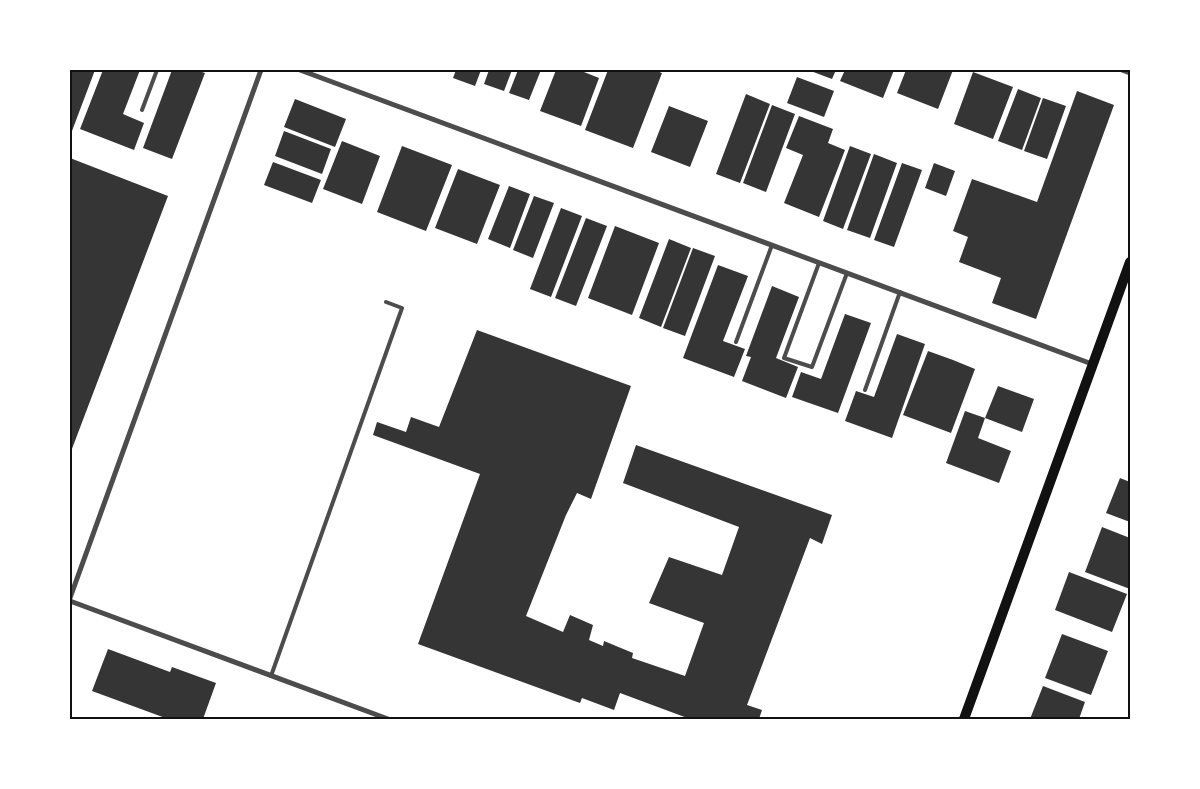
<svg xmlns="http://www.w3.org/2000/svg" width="1200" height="789" viewBox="0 0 1200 789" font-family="Roboto,sans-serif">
  <rect width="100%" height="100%" fill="#fff"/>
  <path fill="#353535" d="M 70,70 L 95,70 L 72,131 L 70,130 Z
    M 103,70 L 140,70 L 123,114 L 144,123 L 134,150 L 80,129 Z
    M 172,70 L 196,70 L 205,73 L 172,159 L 143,148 Z
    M 456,70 L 481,70 L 475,86 L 453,78 Z
    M 489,70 L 512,70 L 504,91 L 484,84 Z
    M 518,70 L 541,70 L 529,100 L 509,93 Z
    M 556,70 L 579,70 L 599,78 L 581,126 L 540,111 Z
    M 608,70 L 654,70 L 662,73 L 633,148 L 585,130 Z
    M 808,70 L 836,70 L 832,79 Z
    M 845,70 L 894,70 L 883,98 L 840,81 Z
    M 906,70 L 953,70 L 938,109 L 897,93 Z
    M 973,72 L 1013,87 L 993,139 L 954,124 Z
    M 797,77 L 834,91 L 824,117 L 787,103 Z
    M 1018,89 L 1041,98 L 1022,150 L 998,141 Z
    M 1077,91 L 1114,105 L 1036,319 L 992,303 L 1001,278 L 959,262 L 968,237 L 953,231 L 972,179 L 1037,202 Z
    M 746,94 L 770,104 L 740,183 L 716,174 Z
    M 1043,98 L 1066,106 L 1047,159 L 1024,151 Z
    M 295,99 L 346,119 L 335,147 L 284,127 Z
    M 772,105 L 795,114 L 766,192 L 743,183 Z
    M 669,106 L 708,121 L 690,167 L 651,152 Z
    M 799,116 L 833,129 L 828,143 L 845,150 L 819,217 L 784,203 L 803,155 L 786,148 Z
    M 284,131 L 331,149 L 322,174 L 275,156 Z
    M 342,141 L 380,156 L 362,204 L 323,189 Z
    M 402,146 L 452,165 L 426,231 L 377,212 Z
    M 850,146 L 871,154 L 843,229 L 823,221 Z
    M 874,154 L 897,163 L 870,238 L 847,230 Z
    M 70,158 L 168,196 L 70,454 Z
    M 273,162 L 321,180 L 312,203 L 264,185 Z
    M 902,163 L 922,170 L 894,247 L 874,240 Z
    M 934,163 L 955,171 L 946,196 L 925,188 Z
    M 458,169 L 500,185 L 477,244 L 435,228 Z
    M 509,186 L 530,194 L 510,248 L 488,239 Z
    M 534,196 L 554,203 L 533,258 L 513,250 Z
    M 561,208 L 582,216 L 551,297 L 530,289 Z
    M 586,218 L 607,226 L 576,306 L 555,298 Z
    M 615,226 L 659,243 L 632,315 L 588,298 Z
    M 669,239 L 691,248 L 661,327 L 639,318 Z
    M 693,248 L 715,256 L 685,336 L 663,328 Z
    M 718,265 L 748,276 L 723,341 L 745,349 L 734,377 L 683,358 Z
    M 772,286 L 799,297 L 776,358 L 798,367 L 786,398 L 742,381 L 751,357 L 746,356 Z
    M 845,314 L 871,323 L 838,413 L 792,397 L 801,372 L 821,379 Z
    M 477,330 L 631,386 L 591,499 L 577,493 L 566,515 L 526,616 L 563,632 L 570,615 L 593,625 L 589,640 L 603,646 L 604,641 L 633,653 L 632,658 L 685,676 L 704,623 L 649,603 L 669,557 L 722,575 L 739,527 L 623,483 L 636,445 L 832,515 L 822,544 L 810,538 L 747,705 L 762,710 L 759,719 L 690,719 L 620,693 L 614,710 L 582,698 L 580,703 L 418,644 L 480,474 L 373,435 L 377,422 L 406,432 L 411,417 L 439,427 Z
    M 897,334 L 925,344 L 892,438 L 845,421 L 856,391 L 874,397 Z
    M 928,351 L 953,360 L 947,375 L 953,360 L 975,369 L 951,433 L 903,415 Z
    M 998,386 L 1034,399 L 1022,432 L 985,418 Z
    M 965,411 L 985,418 L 978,438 L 1011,451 L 999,483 L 946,463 Z
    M 1120,478 L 1130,482 L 1130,522 L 1106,513 Z
    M 1102,527 L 1130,538 L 1130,589 L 1085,572 Z
    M 1069,572 L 1127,594 L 1112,632 L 1055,610 Z
    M 1062,634 L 1108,651 L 1091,695 L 1045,678 Z
    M 108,649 L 170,672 L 172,667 L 216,683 L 203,719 L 168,719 L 92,691 Z
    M 1043,686 L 1085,702 L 1079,719 L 1030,719 Z"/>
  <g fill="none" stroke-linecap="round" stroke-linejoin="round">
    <path stroke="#4c4c4c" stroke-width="4" d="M 142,110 L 157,70
      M 819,263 L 784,358 L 812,367 L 847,273
      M 736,342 L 772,245
      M 865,390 L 900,292
      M 271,676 L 402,308 L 386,302"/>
    <path stroke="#4c4c4c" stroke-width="5" d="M 300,70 L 1092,364
      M 1122,70 L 1130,73
      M 70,598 L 261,70
      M 70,601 L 388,719"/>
    <path stroke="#111" stroke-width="10" d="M 964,719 L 1130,262"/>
  </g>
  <rect width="1200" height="789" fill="none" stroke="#ffffff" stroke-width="142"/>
  <rect x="71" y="71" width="1058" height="647" fill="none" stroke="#111" stroke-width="2"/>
</svg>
